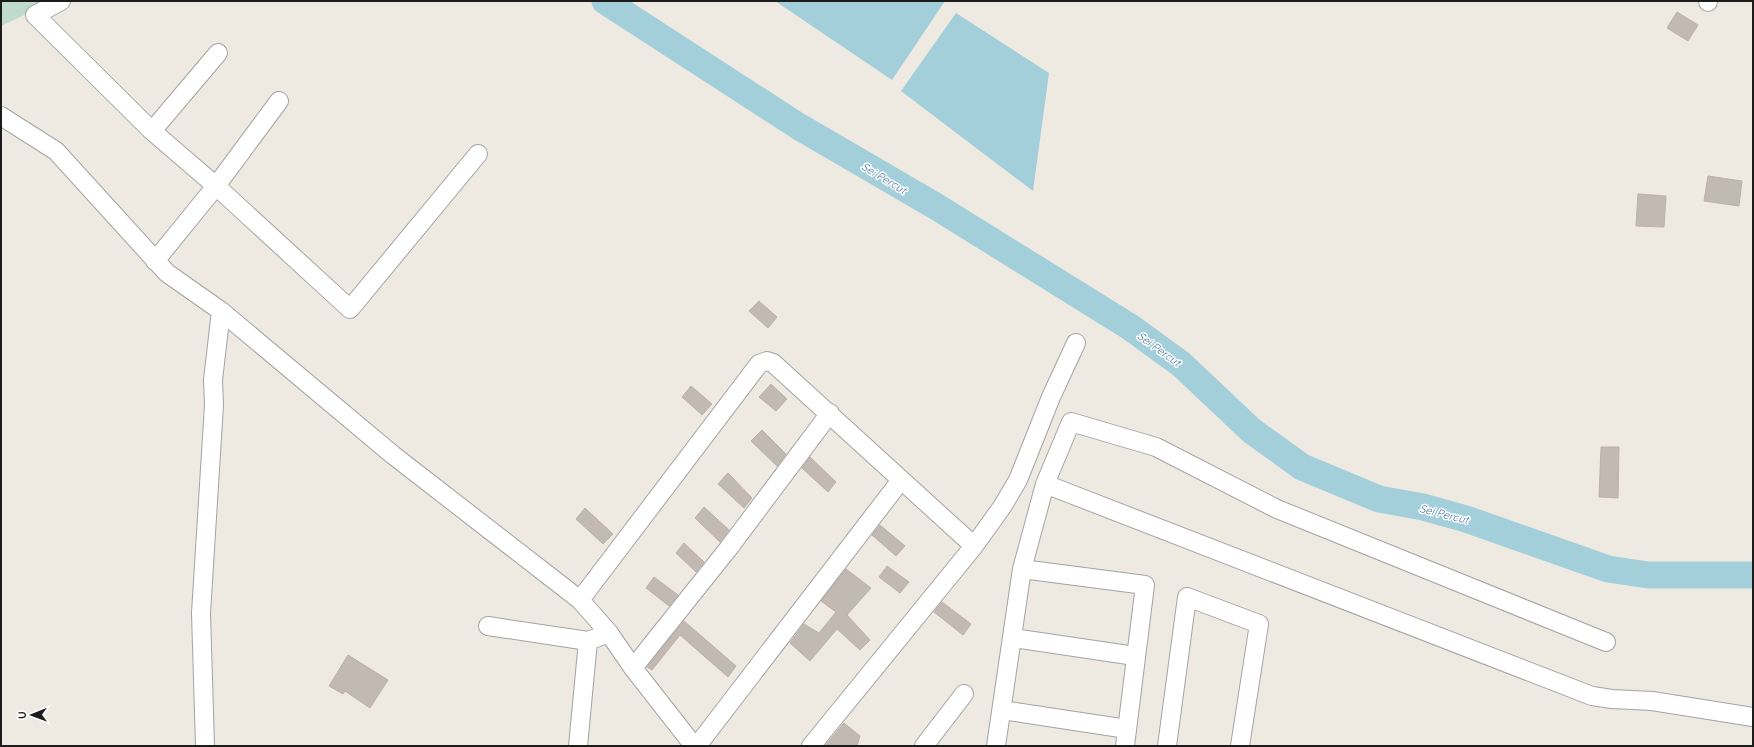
<svg xmlns="http://www.w3.org/2000/svg" width="1754" height="747" viewBox="0 0 1754 747" font-family="Quicksand,sans-serif">
  <rect width="100%" height="100%" fill="#eeeae2"/>
  <path fill="#bfdbce" d="M 1,1 L 54,1 L 1,26 Z"/>
  <path fill="#a3cfdb" d="M 775,1 L 945,1 L 892,80 Z
    M 956,13 L 1049,73 L 1033,191 L 901,91 Z"/>
  <g fill="none" stroke-linecap="round" stroke-linejoin="round">
    <path stroke="#a3cfdb" stroke-width="27" d="M 605,1 L 798,126 L 937,207 L 1130,327 L 1181,364 L 1252,431 L 1302,467 L 1379,499 L 1423,507 L 1466,519 L 1608,569 L 1648,575 L 1753,575"/>
  </g>
  <path fill="#c2b9b2" stroke="#bfb0a5" d="M 1677,12 L 1698,25 L 1688,41 L 1667,28 Z
    M 1708,176 L 1742,181 L 1739,206 L 1704,201 Z
    M 1638,194 L 1666,196 L 1664,227 L 1636,226 Z
    M 759,301 L 777,317 L 768,328 L 749,311 Z
    M 771,384 L 787,399 L 776,411 L 759,397 Z
    M 691,386 L 712,404 L 702,415 L 682,397 Z
    M 762,430 L 786,454 L 777,466 L 751,441 Z
    M 1601,447 L 1619,447 L 1618,498 L 1599,497 Z
    M 810,457 L 836,482 L 828,492 L 802,468 Z
    M 728,473 L 752,498 L 744,508 L 718,484 Z
    M 704,507 L 729,530 L 720,542 L 695,518 Z
    M 585,508 L 613,534 L 603,544 L 576,519 Z
    M 880,525 L 905,546 L 896,556 L 872,535 Z
    M 684,543 L 704,562 L 696,572 L 676,553 Z
    M 887,566 L 909,582 L 900,593 L 879,577 Z
    M 846,569 L 871,588 L 847,615 L 870,640 L 860,650 L 837,629 L 810,661 L 790,643 L 804,624 L 819,633 L 836,612 L 821,601 Z
    M 654,577 L 678,595 L 669,606 L 646,588 Z
    M 942,602 L 971,624 L 963,635 L 934,612 Z
    M 684,621 L 736,666 L 728,677 L 680,635 L 652,670 L 647,667 Z
    M 348,655 L 388,680 L 370,708 L 345,691 L 343,694 L 329,686 Z
    M 844,723 L 860,736 L 857,746 L 825,746 Z"/>
  <g fill="none" stroke-linecap="round" stroke-linejoin="round">
    <defs>
      <path id="street" d="M 61,1 L 35,15 L 152,131
        M 1708,2 L 1708,1
        M 218,53 L 152,131 L 216,186 L 350,309 L 478,154
        M 1,116 L 56,151 L 167,273 L 221,311 L 393,455 L 580,600 L 609,633 L 633,668 L 694,746
        M 155,261 L 216,186 L 279,101
        M 1045,484 L 1592,696 L 1612,699 L 1652,701 L 1753,717
        M 1022,569 L 1045,484 L 1071,422 L 1156,447 L 1277,509 L 1606,642
        M 580,600 L 759,364 L 767,361 L 773,363 L 974,546
        M 488,626 L 588,641
        M 1013,638 L 1135,656
        M 633,668 L 728,549 L 830,413
        M 1002,710 L 1127,729
        M 205,746 L 201,613 L 214,405 L 213,380 L 221,311
        M 578,746 L 588,641 L 609,633
        M 697,746 L 901,480
        M 811,746 L 974,546 L 1002,507 L 1018,480 L 1051,397 L 1076,343
        M 924,746 L 964,694
        M 996,746 L 1022,569 L 1145,585 L 1125,746
        M 1167,746 L 1187,597 L 1259,624 L 1240,746"/>
    </defs>
    <use href="#street" stroke="#a3a3a3" stroke-width="20"/>
    <use href="#street" stroke="#fff" stroke-width="18"/>
  </g>
  <g text-anchor="middle" stroke-width="3" stroke-linejoin="round" paint-order="stroke">
    <g font-size="11" font-style="italic" fill="#4877a1" stroke="#fff">
      <text transform="translate(884 178) rotate(31)" y="4">Sei Percut</text>
      <text transform="translate(1159 349) rotate(36)" y="4">Sei Percut</text>
      <text transform="translate(1444 514) rotate(14)" y="4">Sei Percut</text>
    </g>
  </g>
  <rect width="1754" height="747" fill="none" stroke="#1c1c1c" stroke-width="4"/>
  <g transform="translate(32 715) rotate(269)" stroke="#ffffff" stroke-width="3" paint-order="stroke">
  <path d="M0-3L7 15L0 10L-7 15Z" fill="#1c1c1c"/>
  <text y="-6" font-size="11" font-weight="bold" text-anchor="middle" fill="#1c1c1c">U</text>
  </g>
</svg>
